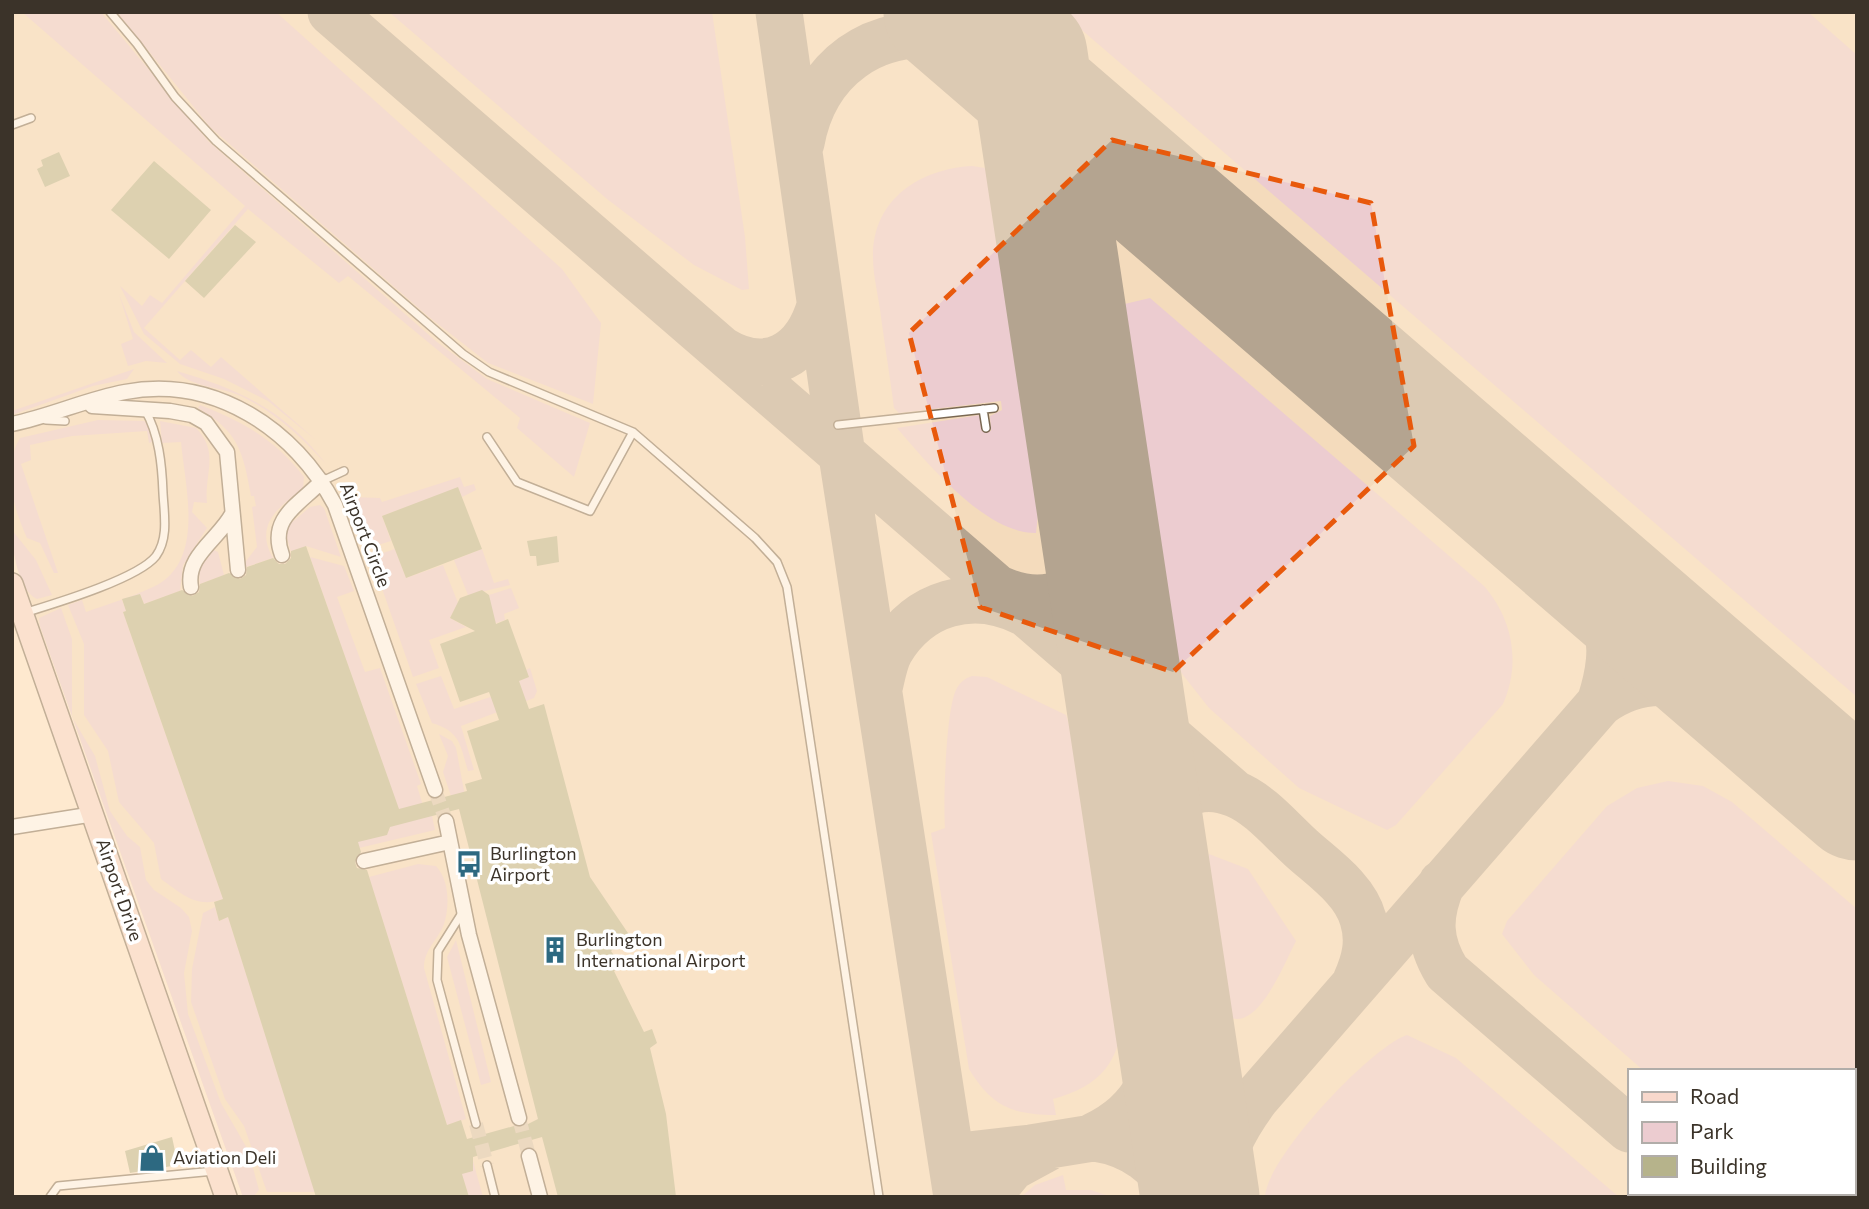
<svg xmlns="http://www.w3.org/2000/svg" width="1869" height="1209" viewBox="0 0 1869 1209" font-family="Commissioner,sans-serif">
  <rect width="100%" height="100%" fill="#fee9cf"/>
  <path fill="#f4dbbc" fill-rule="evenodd" d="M 12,12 L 1857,12 L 1857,1197 L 243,1197 L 12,548 ZM 1629,1071 L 1853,1071 L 1853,1193 L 1629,1193 Z"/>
  <path fill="#ecccd0" d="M 22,12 L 101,12 L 208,141 L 437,342 L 487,379 L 590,423 L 574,477 L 517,428 L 520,418 L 348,276 L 339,283 L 248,209 L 144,328 L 180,360 L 191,350 L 211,367 L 221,357 L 316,440 L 268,401 L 224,379 L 180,364 L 144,334 L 120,286 L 142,306 L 150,295 L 162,303 L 245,206 Z
    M 117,12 L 276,12 L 562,269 L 601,323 L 593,404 L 488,363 L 429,317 L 210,127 Z
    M 389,12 L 712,12 L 745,237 L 749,289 L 742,290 L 694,265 L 607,199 Z
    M 1067,12 L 1808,12 L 1857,55 L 1857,697 L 1076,25 Z
    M 972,166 L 998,170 L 1042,479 L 1036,533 C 986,534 927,463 897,428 L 980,415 L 983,432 L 991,431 L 990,416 L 1002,410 L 1001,401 L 899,413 L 894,408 C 890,377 885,347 881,317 C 879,298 873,277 873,258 C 872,199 920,169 972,166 Z
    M 119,294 L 134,332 L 167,363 L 146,361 L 128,366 L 121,344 L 133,339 Z
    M 1150,298 L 1484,586 C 1513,619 1521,664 1503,704 L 1396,825 L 1387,830 L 1299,788 L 1209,708 L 1172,661 L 1156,605 L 1116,353 L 1112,307 Z
    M 134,369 L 127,379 L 93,386 L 12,415 L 12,411 Z
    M 177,371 C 241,390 284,410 326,464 C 300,436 276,413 241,396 C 222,387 189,387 177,371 Z
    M 200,405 C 242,421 276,440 304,477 L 303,489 C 278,507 254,525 273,558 L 246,567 L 246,561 L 257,547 L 252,507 L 256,506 L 254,496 L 251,496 C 243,452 239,432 198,408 Z
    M 98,420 L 144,421 L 150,426 L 152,442 L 149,443 L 147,431 L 72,436 L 30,445 L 31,460 L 21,464 L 58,573 L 54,573 L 40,543 L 27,538 C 13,507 2,469 20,438 Z
    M 160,421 L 196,428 C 220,452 204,474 207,503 L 194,502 L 192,512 L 207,528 L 183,565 L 180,591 L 144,604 L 140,594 L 122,600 L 126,611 L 123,612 L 223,899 C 197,909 182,894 161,879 L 154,843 L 119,802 L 108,751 L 84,715 L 84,644 L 68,605 L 82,600 L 86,612 C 108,604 132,597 153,587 C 206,562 185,487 181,442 L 162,443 Z
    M 460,477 L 464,487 L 474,484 L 476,490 L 462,497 L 458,488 L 382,516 L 391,541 L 368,548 L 352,497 L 380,498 L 382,502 Z
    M 320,505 L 324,508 L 341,557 L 306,546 L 291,552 L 286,535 L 289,525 L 310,507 Z
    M 12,530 L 36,560 L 52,595 L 37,599 C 18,590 12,549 12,530 Z
    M 395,549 L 406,578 L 443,565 L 458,603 L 450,618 L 466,627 L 429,640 L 439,668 L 413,677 L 371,557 Z
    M 482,549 L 494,583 L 508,579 L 510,585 L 468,595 L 454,560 Z
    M 214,550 L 218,552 L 224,575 L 200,584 L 199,567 Z
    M 310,557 L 344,566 L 354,591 L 337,597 L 365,672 L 380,668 L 421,784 L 417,786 L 425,812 L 431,811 L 435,830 L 359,848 L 355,832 L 390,830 L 388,821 L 395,799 Z
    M 511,588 L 519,608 L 504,614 L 505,620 L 479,629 L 491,612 L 489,595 Z
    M 61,608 L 72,639 L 72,717 L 95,756 L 110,811 L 127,836 L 140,847 L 146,880 L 154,890 L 181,908 L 189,917 L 192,931 L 184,973 L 188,1014 L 221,1103 L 248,1150 L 259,1190 L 253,1197 L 243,1197 L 40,626 L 39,618 Z
    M 530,668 L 537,691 L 534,698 L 461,726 L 474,770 L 468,771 C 460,745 461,732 432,723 L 416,684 L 441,676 L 454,709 L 521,687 L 519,681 L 528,677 L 526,670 Z
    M 972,676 L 987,677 L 1066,715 L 1086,776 L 1123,1004 C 1123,1057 1105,1085 1053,1099 L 1056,1115 C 1013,1115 992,1107 969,1069 L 931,833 L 945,828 C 943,804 946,710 956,690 C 959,683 965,678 972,676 Z
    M 439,734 L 452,741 L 456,748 L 465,796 L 452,799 L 443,772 L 448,756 Z
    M 1668,781 L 1703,786 L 1732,802 L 1857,909 L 1857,1197 L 1788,1197 L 1784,1193 L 1853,1193 L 1853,1071 L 1644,1071 L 1534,975 L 1502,934 L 1507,921 L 1607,806 L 1637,788 Z
    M 1209,854 L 1248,869 L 1296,941 C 1285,962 1263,1019 1237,1019 C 1232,1019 1226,1015 1221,1013 C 1207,965 1191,904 1209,854 Z
    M 418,864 L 436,866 C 449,880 450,905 444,924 C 438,940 424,949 424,968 L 466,1119 L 447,1125 L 369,877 Z
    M 215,907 L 219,921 L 228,917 L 315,1192 L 267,1192 L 244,1126 L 225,1099 L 191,1002 L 192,969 L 203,913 Z
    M 456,940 L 491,1082 L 481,1085 L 447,957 Z
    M 1407,1035 L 1456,1058 L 1619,1197 L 1265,1197 C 1267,1157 1371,1047 1407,1035 Z
    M 473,1161 L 483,1197 L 469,1197 L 460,1169 L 473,1171 Z
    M 1063,1175 L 1066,1190 L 1091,1190 L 1112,1197 L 1021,1197 L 1035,1185 Z"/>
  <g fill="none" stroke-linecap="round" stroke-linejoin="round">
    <path stroke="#b4a490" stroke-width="47" d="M 331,12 L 1138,710
      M 779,12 L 842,455 L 957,1197
      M 801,143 C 814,69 875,23 950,38 C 964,41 978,49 991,54
      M 722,350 C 768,378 806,354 820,306
      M 999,589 C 1035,605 1075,602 1092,560 C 1097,545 1096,526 1097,510
      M 1123,684 L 1138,710 L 1235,794
      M 879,688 C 882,676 884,662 890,651 C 919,602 973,587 1023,612
      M 1600,703 C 1653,664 1700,688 1753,712
      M 1147,846 C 1161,806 1189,775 1235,794 C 1260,804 1281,830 1301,848 C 1323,868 1355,889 1363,919 C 1370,941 1365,961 1356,981
      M 1442,883 C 1428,916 1428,941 1447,972 L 1629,1129
      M 1094,1136 C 1156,1107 1159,1061 1170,1000 L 1165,1001
      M 1095,1138 C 1134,1144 1159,1164 1180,1197
      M 951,1157 L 1031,1148 L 1222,1117 L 1257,1097 L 1600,703 C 1622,635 1605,611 1570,553
      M 1703,1193 L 1707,1197
      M 987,1197 L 1012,1167 L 1047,1148
      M 1215,1197 C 1219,1157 1233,1129 1257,1097"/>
    <path stroke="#b4a490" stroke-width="119" d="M 943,12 L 1857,801
      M 1028,55 L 1200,1197"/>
  </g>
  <path fill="#b6b38b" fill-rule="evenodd" d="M 59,152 L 70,176 L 45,187 L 37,169 L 43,166 L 41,160 Z
    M 154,161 L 211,210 L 169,259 L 111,210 Z
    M 235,225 L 256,242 L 204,298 L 185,281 Z
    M 458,487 L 482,549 L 406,578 L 382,516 Z
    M 557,536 L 559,562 L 537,566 L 536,556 L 530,556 L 527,541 Z
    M 306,546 L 399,809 L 467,791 L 465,784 L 482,779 L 467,731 L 499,720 L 489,692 L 460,702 L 440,644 L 475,631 L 450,618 L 460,598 L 482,590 L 489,595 L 496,624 L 508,619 L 529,677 L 519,681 L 529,709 L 544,704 L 590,877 L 630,936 L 611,951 L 622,967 L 614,971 L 644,1032 L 652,1029 L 657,1043 L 650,1048 L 666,1114 L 676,1197 L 558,1197 L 542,1137 L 473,1157 L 473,1171 L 462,1174 L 469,1197 L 316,1197 L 228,917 L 219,921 L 214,902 L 223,899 L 123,612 L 126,611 L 122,599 L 140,594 L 144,604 L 182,590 L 192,596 L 199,592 L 200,584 L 229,573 L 240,579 L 246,575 L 247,567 L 273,558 L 279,564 L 285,564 L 291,558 L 291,551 ZM 459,809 L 538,1119 L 522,1127 L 514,1126 L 467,1139 L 461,1120 L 447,1125 L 367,870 L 357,868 L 355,862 L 361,852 L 358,842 L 387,835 L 390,827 Z
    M 172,1137 L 178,1165 L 130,1173 L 125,1151 Z"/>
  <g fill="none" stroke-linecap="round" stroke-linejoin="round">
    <path stroke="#d7c5ae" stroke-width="14" stroke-dasharray="14 7" stroke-linecap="butt" d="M 435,790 L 446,821
      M 519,1118 L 529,1156
      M 476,1124 L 487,1165"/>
    <defs>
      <path id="service" d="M 110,12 L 137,44 L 175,97 L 216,141 L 463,354 L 489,372 L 633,432 L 755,538 L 777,562 L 787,587 L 879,1197
        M 12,125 L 31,118
        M 983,409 L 986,428
        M 46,420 L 65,421
        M 838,425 L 994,408
        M 487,437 L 517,482 L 590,511 L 633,432
        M 322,481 L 344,471
        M 24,613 C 53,604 138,579 156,556 C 169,538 164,513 163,493 C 162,465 159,434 145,410
        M 462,913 L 438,951 L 437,980 L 476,1124
        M 487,1165 L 495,1197
        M 50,1197 L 58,1186 L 214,1171"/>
      <path id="minor" d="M 92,406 L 170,411 L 192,415 L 206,423 L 227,452 L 238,570
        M 12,424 C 51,416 87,399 125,392 C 214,375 295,429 335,505 L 435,790
        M 282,555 C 268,518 300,504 322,481
        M 191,587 C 185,556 219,539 232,514
        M 446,821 L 469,935 L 519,1118
        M 12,827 L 94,814
        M 364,861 L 450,842
        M 529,1156 L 540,1197"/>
      <path id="secondary" d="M 12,584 L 226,1197"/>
    </defs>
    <use href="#service" stroke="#7a6852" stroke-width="10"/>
    <use href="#minor" stroke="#7a6852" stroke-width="17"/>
    <use href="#secondary" stroke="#7a6852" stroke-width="24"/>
    <use href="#service" stroke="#fff" stroke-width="7"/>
    <use href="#minor" stroke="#fff" stroke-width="14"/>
    <use href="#secondary" stroke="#f8d8cc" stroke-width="21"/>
  </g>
  <path d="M0 0H1869V1209H0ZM 1112,140 L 1371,203 L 1414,446 L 1173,672 L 980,607 L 909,333 Z" fill="#fee9cf" fill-opacity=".55" fill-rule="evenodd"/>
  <path fill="none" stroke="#e8590c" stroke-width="5" stroke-dasharray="14 9" stroke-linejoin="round" d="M 1112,140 L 1371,203 L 1414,446 L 1173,672 L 980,607 L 909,333 Z"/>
  <defs>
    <symbol id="bus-bare" viewBox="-9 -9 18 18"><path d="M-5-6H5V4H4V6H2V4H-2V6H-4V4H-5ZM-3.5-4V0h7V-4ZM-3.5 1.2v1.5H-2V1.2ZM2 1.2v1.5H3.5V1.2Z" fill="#2d6981" stroke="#fff" stroke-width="2.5" paint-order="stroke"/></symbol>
    <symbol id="building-bare" viewBox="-9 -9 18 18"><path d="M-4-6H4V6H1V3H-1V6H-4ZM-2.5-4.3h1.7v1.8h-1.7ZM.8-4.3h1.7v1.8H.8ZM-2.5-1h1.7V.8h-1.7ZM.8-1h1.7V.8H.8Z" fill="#2d6981" stroke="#fff" stroke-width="2.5" paint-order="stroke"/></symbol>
    <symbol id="shop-bare" viewBox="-9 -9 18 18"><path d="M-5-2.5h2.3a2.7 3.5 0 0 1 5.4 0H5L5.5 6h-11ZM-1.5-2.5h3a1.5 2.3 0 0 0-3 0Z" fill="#2d6981" stroke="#fff" stroke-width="2.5" paint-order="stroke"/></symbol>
  </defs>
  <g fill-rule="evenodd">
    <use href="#bus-bare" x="450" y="845" width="38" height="38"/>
    <use href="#building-bare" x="536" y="931" width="38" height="38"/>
    <use href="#shop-bare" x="133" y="1139" width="38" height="38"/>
  </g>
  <g text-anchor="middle" stroke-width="7" stroke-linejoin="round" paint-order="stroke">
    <g font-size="18" fill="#3b3329" stroke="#fff">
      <text transform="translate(365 535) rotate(69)" y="6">Airport Circle</text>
      <text transform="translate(119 890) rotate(71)" y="6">Airport Drive</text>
    </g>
    <g font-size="18" fill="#3b3329" stroke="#fff" text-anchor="start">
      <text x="490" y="860">Burlington<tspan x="490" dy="21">Airport</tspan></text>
      <text x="576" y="946">Burlington<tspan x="576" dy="21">International Airport</tspan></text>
      <text x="173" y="1164">Aviation Deli</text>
    </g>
  </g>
  <rect width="1869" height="1209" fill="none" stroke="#3b3329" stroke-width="28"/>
  <rect x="1628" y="1069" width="228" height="126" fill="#ffffff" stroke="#b1ada9" stroke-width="2"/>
  <rect x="1642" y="1092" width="35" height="10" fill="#f8d8cc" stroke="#b1ada9" stroke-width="2"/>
  <text x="1690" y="1104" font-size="21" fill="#3b3329">Road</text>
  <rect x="1642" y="1122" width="35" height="21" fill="#ecccd0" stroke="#b1ada9" stroke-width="2"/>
  <text x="1690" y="1139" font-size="21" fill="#3b3329">Park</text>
  <rect x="1642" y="1156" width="35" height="21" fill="#b6b38b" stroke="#b1ada9" stroke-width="2"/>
  <text x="1690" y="1174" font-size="21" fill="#3b3329">Building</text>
</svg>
